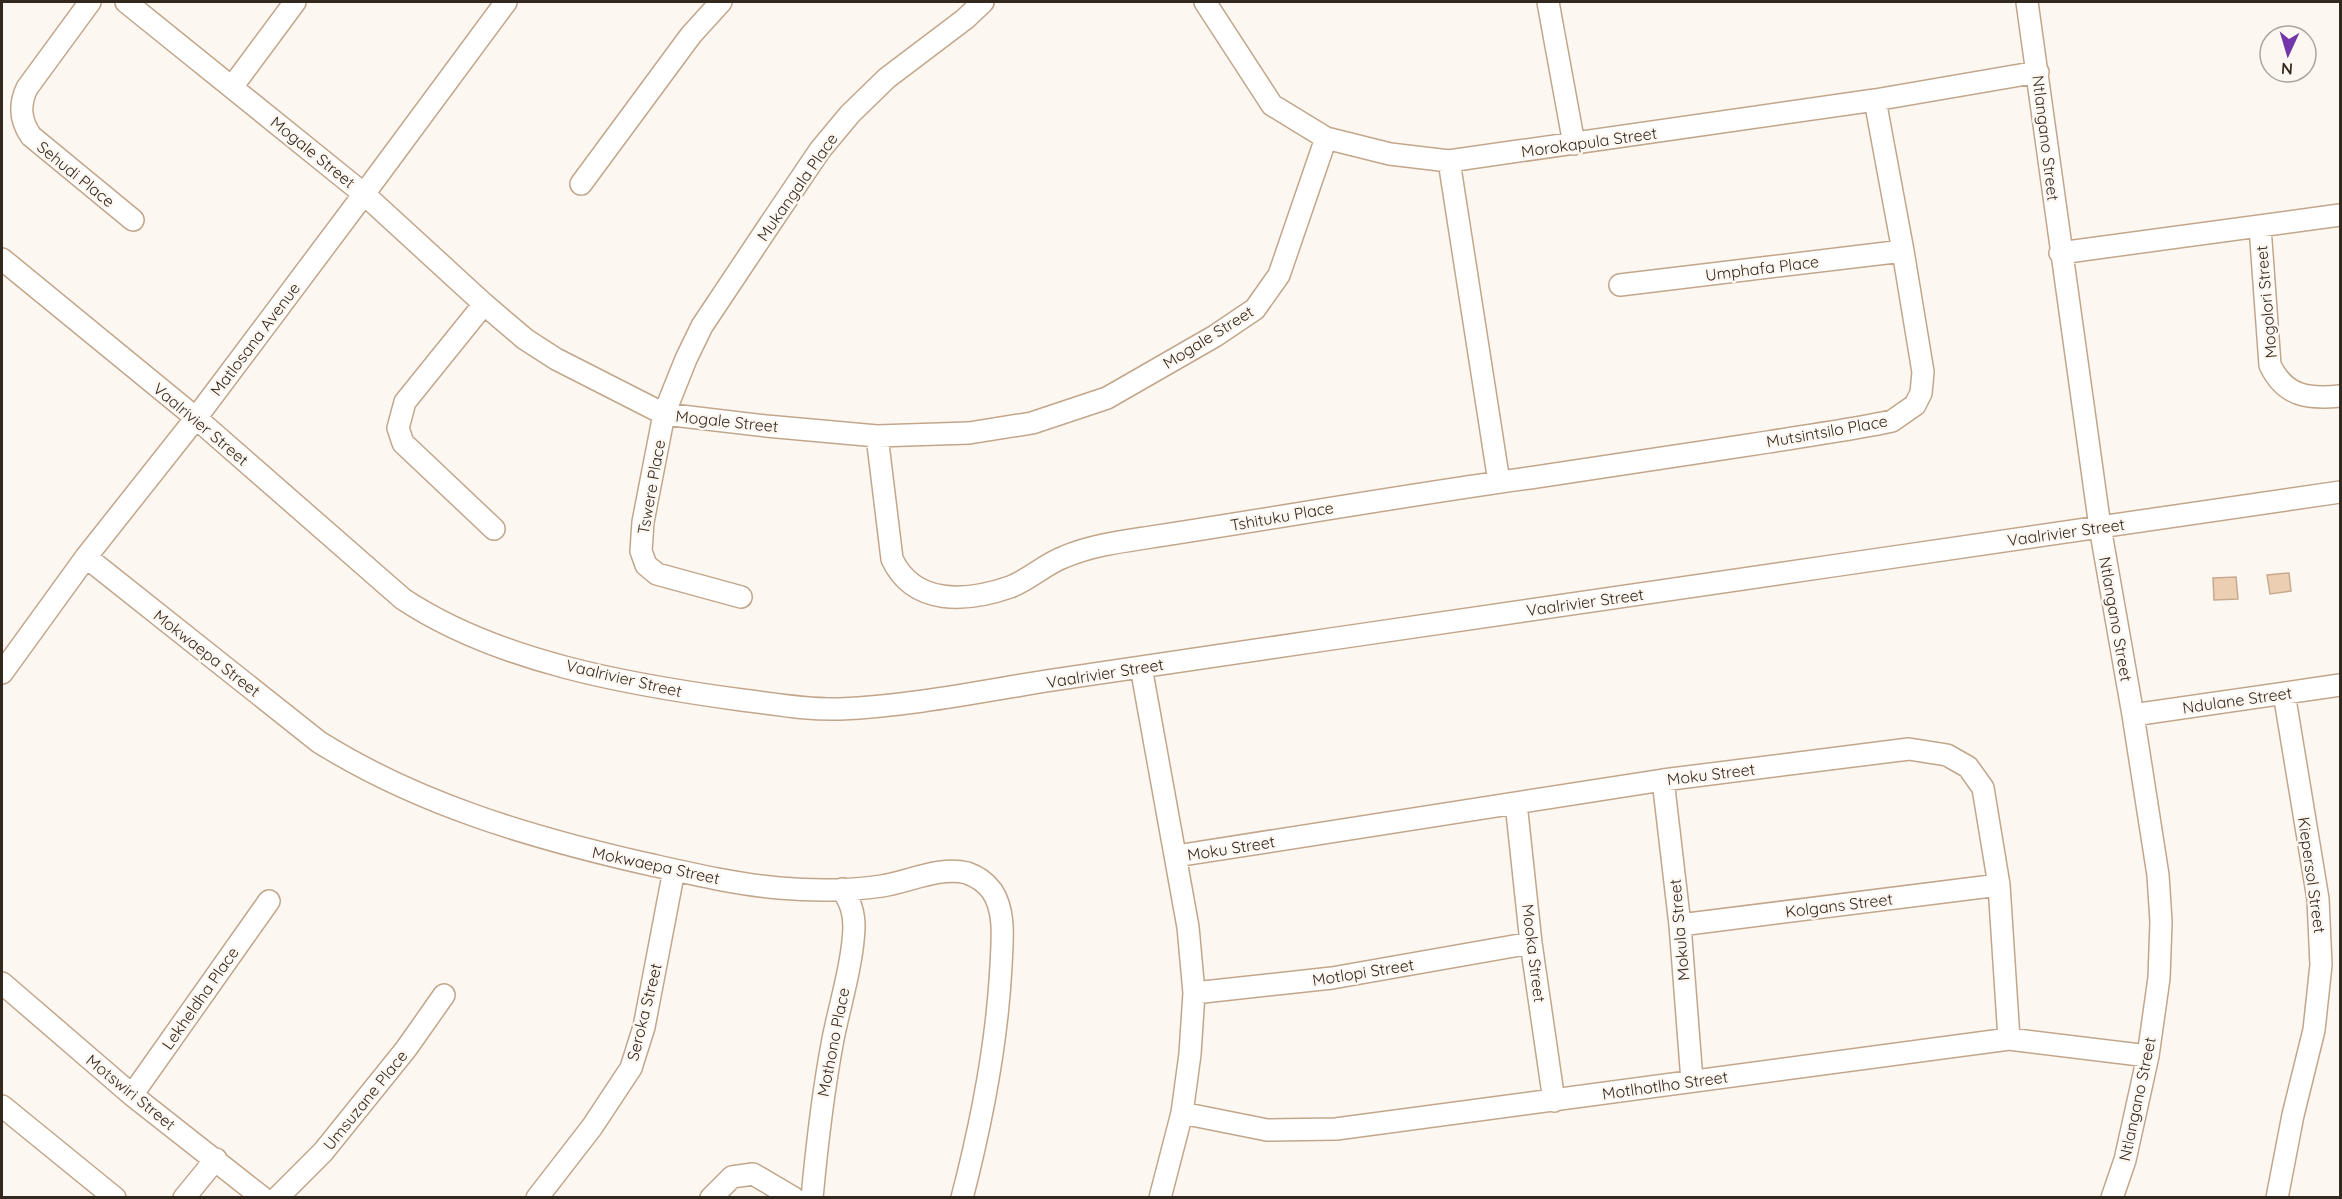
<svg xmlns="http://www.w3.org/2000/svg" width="2342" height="1199" viewBox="0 0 2342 1199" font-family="Quicksand,sans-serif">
  <rect width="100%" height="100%" fill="#fdf7f1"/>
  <path fill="#eccfb3" stroke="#c7ab90" stroke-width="1.5" d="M 2289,573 L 2291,591 L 2270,594 L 2267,575 Z
    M 2236,577 L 2238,599 L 2214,600 L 2213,578 Z"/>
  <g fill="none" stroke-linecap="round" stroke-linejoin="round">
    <defs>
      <path id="minor" d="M 90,2 L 27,88 C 19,105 20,120 31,136 L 133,220
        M 126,2 L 364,194 L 484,304 L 525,339 L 556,359 L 664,414 L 766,426 L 877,436 L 969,433 L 1032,423 L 1107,398 L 1215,336 L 1255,309 L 1279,275 L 1326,138
        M 1205,2 L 1272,105 L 1326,138 L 1390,154 L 1449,161 L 1875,100 L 2038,72
        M 1548,2 L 1574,144
        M 2027,2 L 2100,527 L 2133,715 L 2158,875 L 2161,922 L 2159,978 L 2148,1056 L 2125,1160 L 2112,1198
        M 232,87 L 295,2
        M 1449,161 L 1499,482
        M 581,184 L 691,35 L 721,2
        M 2260,227 L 2270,365 C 2285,397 2309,399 2340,396
        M 2060,253 L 2340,215
        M 2,259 L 196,418 L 403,599 C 498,662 630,685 742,700 C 774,704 807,710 840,709 C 909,706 978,692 1046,681 C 1141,667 1236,653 1331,639 C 1667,590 2004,541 2340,492
        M 1620,285 L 1903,251
        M 484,304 L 405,402 L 398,428 L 403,443 L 494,529
        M 877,436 L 892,559 C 914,606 967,602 1010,587 C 1029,580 1045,564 1064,557 C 1090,546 1118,542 1145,538 C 1276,518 1406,495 1536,477 C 1614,465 1691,454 1768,442 C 1809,435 1851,430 1892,421 L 1915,405 L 1921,393 L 1923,372 L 1903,251 L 1875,100
        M 86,557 L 319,742 C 418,804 530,837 643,863 C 688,873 734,884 779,888 C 813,891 848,891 882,886 C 908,882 940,866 967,873 C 976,876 986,883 992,891 C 1006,912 1002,941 1001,966 C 997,1045 982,1121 962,1198
        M 741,597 L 657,574 L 646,565 L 641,551 L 643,522 L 664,414 L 686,359 L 702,326 L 768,227 L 820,150 L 850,114 L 887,78 L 965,19 L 983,2
        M 1141,667 L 1188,927 L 1194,993 L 1190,1054 L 1182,1113 L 1160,1198
        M 2,673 L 86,557 L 196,418 L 364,194 L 506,2
        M 2133,715 L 2340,685
        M 1663,780 L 1680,925 L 1692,1081
        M 1516,803 L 1531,943 L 1554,1101
        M 1176,856 L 1663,780 L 1909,749 L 1947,755 L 1968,767 L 1983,788 L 1999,885 L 2009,1039
        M 1680,925 L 1999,885
        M 2,983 L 132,1095 L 263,1198
        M 1194,993 L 1332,978 L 1531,943
        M 132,1095 L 269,901
        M 2,1106 L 115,1198
        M 1182,1113 L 1267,1130 L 1336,1129 L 2009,1039 L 2148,1056
        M 184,1198 L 216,1159
        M 277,1198 L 323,1152 L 406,1049 L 444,995
        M 537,1198 L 592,1127 L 631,1068 L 644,1027 L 674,870
        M 711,1198 L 732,1177 L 753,1174 L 794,1198
        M 812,1198 C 817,1144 823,1092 833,1039 C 840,1004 853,962 854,927 C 854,911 850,902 842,889
        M 2277,1198 L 2293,1115 L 2314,1030 L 2321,965 L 2318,899 L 2284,693"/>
    </defs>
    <use href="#minor" stroke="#c2a68b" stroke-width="24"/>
    <use href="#minor" stroke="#fff" stroke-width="21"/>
  </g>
  <g text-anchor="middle" stroke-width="5" stroke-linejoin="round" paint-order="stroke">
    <g font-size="16" fill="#33281d" stroke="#fdf7f1">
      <text transform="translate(2046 138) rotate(83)" y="6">Ntlangano Street</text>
      <text transform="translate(1589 142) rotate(-8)" y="6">Morokapula Street</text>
      <text transform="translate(313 152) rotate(39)" y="6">Mogale Street</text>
      <text transform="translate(76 174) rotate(39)" y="6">Sehudi Place</text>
      <text transform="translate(797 187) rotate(-55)" y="6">Mukangala Place</text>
      <text transform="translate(1762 268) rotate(-7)" y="6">Umphafa Place</text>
      <text transform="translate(2266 302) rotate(-95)" y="6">Mogolori Street</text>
      <text transform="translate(1208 337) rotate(-32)" y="6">Mogale Street</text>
      <text transform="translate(255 339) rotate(-53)" y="6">Matlosana Avenue</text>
      <text transform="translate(727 421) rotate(6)" y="6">Mogale Street</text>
      <text transform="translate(201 424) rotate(40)" y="6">Vaalrivier Street</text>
      <text transform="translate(1827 431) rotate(-10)" y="6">Mutsintsilo Place</text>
      <text transform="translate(651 487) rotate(-80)" y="6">Tswere Place</text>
      <text transform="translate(1282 516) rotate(-10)" y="6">Tshituku Place</text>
      <text transform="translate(2066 532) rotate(-8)" y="6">Vaalrivier Street</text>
      <text transform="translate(1585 602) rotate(-8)" y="6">Vaalrivier Street</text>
      <text transform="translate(2116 619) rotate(80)" y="6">Ntlangano Street</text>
      <text transform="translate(207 653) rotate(38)" y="6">Mokwaepa Street</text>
      <text transform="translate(1105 673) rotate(-9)" y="6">Vaalrivier Street</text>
      <text transform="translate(624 678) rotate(13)" y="6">Vaalrivier Street</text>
      <text transform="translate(2237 700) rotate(-8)" y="6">Ndulane Street</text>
      <text transform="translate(1711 774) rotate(-7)" y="6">Moku Street</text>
      <text transform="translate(1231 848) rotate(-9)" y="6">Moku Street</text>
      <text transform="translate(656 865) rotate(12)" y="6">Mokwaepa Street</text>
      <text transform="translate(2312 875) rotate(82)" y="6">Kiepersol Street</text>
      <text transform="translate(1839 905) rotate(-7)" y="6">Kolgans Street</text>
      <text transform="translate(1679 930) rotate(-95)" y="6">Mokula Street</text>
      <text transform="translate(1534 953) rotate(83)" y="6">Mooka Street</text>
      <text transform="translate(1363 972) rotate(-9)" y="6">Motlopi Street</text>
      <text transform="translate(200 998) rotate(-55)" y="6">Lekheldha Place</text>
      <text transform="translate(644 1012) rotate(-76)" y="6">Seroka Street</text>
      <text transform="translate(833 1042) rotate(-79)" y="6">Mothono Place</text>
      <text transform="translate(1665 1085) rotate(-8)" y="6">Motlhotlho Street</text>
      <text transform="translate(131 1092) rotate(39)" y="6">Motswiri Street</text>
      <text transform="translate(2137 1099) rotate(-78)" y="6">Ntlangano Street</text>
      <text transform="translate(365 1100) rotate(-51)" y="6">Umsuzane Place</text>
    </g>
  </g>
  <rect width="2342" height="1199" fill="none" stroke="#33281d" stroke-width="6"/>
  <g transform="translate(2288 54) rotate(184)"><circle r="28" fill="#fdf7f1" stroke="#aca49c" stroke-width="1.5"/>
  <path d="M0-4.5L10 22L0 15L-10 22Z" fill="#7335aa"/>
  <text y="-9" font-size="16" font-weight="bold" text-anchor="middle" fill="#33281d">N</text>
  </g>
</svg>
